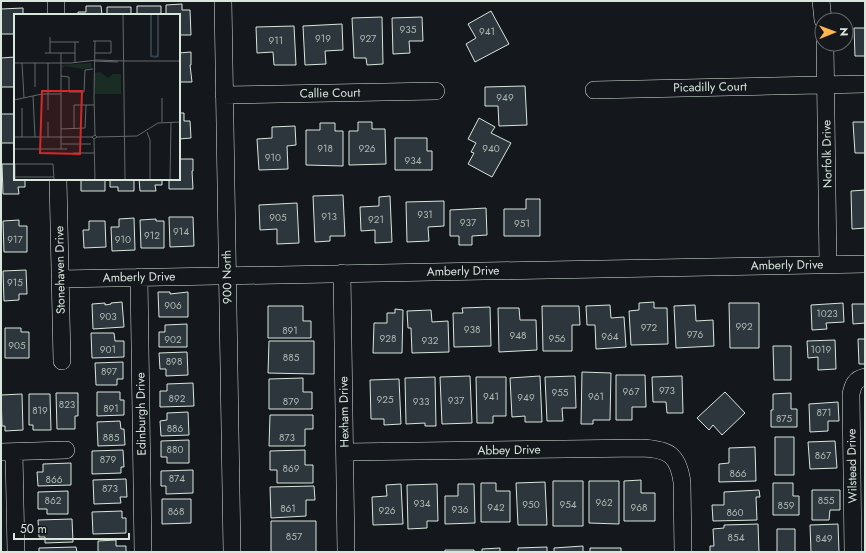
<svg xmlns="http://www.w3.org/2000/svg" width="866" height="553" viewBox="0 0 866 553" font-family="Jost,sans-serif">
  <rect width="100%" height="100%" fill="#14181c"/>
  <path fill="#2c363c" stroke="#d8e6dc" d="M 182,4 L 182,10 L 190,10 L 191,35 L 179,35 L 179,15 L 166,15 L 166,5 Z
    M 86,6 L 101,6 L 102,15 L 78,15 L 78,12 L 86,12 Z
    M 137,6 L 161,6 L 161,15 L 137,15 Z
    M 107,7 L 131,7 L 131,15 L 107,15 Z
    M 23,8 L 23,15 L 15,15 L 15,34 L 1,34 L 1,9 Z
    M 491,11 L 509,44 L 475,62 L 466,44 L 476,38 L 468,24 Z
    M 382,17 L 383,64 L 367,65 L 366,58 L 354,58 L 352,18 Z
    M 422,17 L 423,41 L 409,41 L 410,53 L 393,54 L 392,18 Z
    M 342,24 L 343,50 L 325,51 L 326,64 L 305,65 L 303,26 Z
    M 294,26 L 296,65 L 274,65 L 273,52 L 257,53 L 256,27 Z
    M 854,28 L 865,28 L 865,56 L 855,56 Z
    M 191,52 L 191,65 L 190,65 L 192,82 L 179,82 L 179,53 Z
    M 15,57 L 15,87 L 1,87 L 1,58 Z
    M 525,86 L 527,125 L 499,126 L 498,106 L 485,106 L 485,87 Z
    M 179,113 L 184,113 L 184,121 L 190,121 L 191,138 L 179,139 Z
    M 1,114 L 15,114 L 15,143 L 1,143 Z
    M 479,118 L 495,127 L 491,133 L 511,143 L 492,177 L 468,164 L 474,153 L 471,152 L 476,143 L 468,139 Z
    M 358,122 L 372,122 L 372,129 L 385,129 L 386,164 L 349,165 L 349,131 L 358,131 Z
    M 853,122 L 865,122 L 865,153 L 855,153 Z
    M 320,123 L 335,123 L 335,131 L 343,131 L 343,166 L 306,165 L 306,130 L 320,130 Z
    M 295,126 L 296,145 L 287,146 L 288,169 L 259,170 L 257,139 L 272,138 L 272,127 Z
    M 395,138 L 427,138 L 427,151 L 432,151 L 432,170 L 395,170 Z
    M 179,159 L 193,159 L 193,171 L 192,171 L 193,189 L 169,189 L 169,179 L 179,179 Z
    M 2,164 L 15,164 L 15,179 L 25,179 L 25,187 L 18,187 L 19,194 L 3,194 Z
    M 81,179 L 105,179 L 105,191 L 81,191 Z
    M 110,179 L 134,179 L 134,191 L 118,191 L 118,187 L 110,187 Z
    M 139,179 L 162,179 L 162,185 L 155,185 L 156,191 L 140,191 Z
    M 865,190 L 865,228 L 852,229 L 851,191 Z
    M 343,195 L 345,236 L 330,236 L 330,241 L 315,242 L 313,196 Z
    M 390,196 L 392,242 L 375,243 L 375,230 L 361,231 L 360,207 L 379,206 L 379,197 Z
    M 526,199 L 540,199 L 540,236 L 504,236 L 504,209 L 526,209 Z
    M 444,201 L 444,226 L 428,227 L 429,241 L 407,242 L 406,202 Z
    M 297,203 L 299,243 L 277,244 L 277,229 L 260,230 L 259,205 Z
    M 486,208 L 487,235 L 472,236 L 472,245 L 459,245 L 459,236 L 450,236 L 450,210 Z
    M 169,217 L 193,217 L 194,246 L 170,247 Z
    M 134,218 L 135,250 L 112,251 L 111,227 L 119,227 L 119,219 Z
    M 156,219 L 156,221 L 164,221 L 164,248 L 141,248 L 140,220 Z
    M 19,220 L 19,226 L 27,226 L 27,252 L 4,252 L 3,221 Z
    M 89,221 L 105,221 L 106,247 L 84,248 L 83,230 L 89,230 Z
    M 26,270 L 27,294 L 19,294 L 19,300 L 4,301 L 3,271 Z
    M 158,292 L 170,292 L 170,294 L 188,292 L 188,317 L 159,317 Z
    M 122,302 L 124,327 L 93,329 L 92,304 L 105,303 L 105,305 L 111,304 L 111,303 Z
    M 654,302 L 654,308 L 667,308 L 668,344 L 631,345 L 629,311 L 639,310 L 639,303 Z
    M 729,303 L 759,303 L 759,348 L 730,348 Z
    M 843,303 L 844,322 L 826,323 L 827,329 L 812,330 L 811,305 Z
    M 852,304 L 865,304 L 865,323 L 853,324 Z
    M 610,305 L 611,318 L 624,317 L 626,347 L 596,349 L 595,325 L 587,325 L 586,306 Z
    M 695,305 L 696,321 L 713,320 L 714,346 L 676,348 L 674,306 Z
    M 268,306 L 303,306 L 303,321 L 311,321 L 311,338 L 268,338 Z
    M 542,306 L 579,306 L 580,325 L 572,325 L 572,351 L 543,351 Z
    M 490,307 L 491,346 L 454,347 L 453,313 L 463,313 L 462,308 Z
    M 498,308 L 519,308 L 520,320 L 536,320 L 537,350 L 499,352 Z
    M 395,309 L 403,310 L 402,353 L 373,353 L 374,323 L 387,323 L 387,313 L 395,313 Z
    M 431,310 L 432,322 L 448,321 L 449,352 L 412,353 L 411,328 L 408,328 L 407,311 Z
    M 187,324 L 187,347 L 159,347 L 159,332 L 165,332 L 165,325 Z
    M 5,328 L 21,328 L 21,332 L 29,332 L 29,358 L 5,358 Z
    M 91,333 L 114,333 L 115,341 L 124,341 L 124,357 L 92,358 Z
    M 858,339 L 865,339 L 865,364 L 859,364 Z
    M 835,340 L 836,369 L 818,370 L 818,357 L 808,358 L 807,341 Z
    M 269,341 L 314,341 L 314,374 L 268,373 Z
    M 773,346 L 791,346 L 791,380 L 774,380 Z
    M 187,352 L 188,375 L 166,376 L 166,369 L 160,369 L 159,353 Z
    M 123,362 L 123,379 L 117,379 L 117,385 L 96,385 L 95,363 Z
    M 582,372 L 611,373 L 610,420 L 593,420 L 593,424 L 581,424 Z
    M 616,375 L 645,375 L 646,407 L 632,407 L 632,420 L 616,420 Z
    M 470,376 L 472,423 L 442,424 L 440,377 Z
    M 540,376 L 542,422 L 525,422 L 525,416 L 512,417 L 510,378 Z
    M 575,376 L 576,408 L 562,408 L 563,421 L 547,421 L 545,377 Z
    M 682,376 L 683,413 L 667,413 L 666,402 L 653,402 L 652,377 Z
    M 435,377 L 436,426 L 425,426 L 425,423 L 406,424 L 405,378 Z
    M 476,377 L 506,377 L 506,416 L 493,416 L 493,423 L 477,423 Z
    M 303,378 L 303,392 L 312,392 L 312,409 L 269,409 L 269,379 Z
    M 399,379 L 401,424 L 384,425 L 384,419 L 371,419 L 370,380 Z
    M 193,383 L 194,406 L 160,407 L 160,391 L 167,391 L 167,384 Z
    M 97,392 L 120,392 L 120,400 L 124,400 L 124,415 L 97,416 Z
    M 725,392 L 745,413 L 722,435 L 713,425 L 709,430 L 697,418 Z
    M 56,393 L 78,393 L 78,416 L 75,416 L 75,429 L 57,429 Z
    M 791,393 L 791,409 L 797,409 L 797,427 L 771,427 L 771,410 L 773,410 L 773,394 Z
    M 22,394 L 23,430 L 5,431 L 5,426 L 2,426 L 1,395 Z
    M 29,394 L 50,394 L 51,430 L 33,430 L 33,425 L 29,425 Z
    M 838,402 L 839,421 L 828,421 L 828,431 L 810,432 L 809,404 Z
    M 188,412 L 189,435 L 161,436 L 160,421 L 167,420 L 167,413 Z
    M 270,415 L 313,415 L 313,429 L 305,429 L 305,446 L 269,446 Z
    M 120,421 L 121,429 L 124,429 L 125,445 L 98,446 L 97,422 Z
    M 775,437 L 794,437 L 794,475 L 775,475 Z
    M 189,440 L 189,463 L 167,463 L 167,457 L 161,457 L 161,441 Z
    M 835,441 L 837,468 L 810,469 L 808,442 Z
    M 755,447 L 756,481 L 719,482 L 719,464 L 729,463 L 729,448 Z
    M 123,450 L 124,467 L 121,467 L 121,473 L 92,474 L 92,451 Z
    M 305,450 L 305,465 L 313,465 L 313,483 L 277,483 L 277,470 L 270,470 L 270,451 Z
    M 71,463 L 71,485 L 38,486 L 37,472 L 43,472 L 43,464 Z
    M 193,470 L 193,493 L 166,494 L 166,486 L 161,486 L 161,471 Z
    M 126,479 L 127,497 L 120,497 L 121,503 L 94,504 L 93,480 Z
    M 641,480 L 641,493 L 655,493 L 655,521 L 624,521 L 624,481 Z
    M 553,481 L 583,481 L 583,526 L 553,526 Z
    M 589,481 L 619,481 L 619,524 L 589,523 Z
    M 545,482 L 547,525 L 518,525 L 516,483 Z
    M 481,483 L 496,483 L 496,491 L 510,491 L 510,522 L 481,522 Z
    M 773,483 L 793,483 L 793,496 L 799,496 L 799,515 L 773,515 Z
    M 401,484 L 403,524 L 373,525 L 372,497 L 387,496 L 386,485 Z
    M 437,484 L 438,521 L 427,521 L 427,528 L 408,529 L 407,485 Z
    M 458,484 L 474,484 L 475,523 L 445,524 L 445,496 L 458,496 Z
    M 314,486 L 315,500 L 306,500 L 306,516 L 271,518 L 270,487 Z
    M 759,490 L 760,497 L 756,497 L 757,520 L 713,521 L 712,505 L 724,505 L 724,492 Z
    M 812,490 L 840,490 L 840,510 L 830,510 L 829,520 L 812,520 Z
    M 68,491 L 68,514 L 47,514 L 47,509 L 38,509 L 38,492 Z
    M 162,499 L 191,499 L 191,523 L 162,524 Z
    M 122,511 L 122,518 L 126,518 L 126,533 L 93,534 L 92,512 Z
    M 72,519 L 73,542 L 45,543 L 45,537 L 39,537 L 38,520 Z
    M 271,521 L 316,521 L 316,552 L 271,552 Z
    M 758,524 L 759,552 L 710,552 L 710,546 L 714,546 L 713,529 L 724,528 L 724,525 Z
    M 838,524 L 839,552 L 811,552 L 810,525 Z
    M 777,529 L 795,529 L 795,552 L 777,552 Z
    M 116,540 L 116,546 L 126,546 L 126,552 L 98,552 L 98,541 Z
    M 583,546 L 583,552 L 554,552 L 554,548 Z
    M 76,547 L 77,552 L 39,552 L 39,548 Z
    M 547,547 L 547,552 L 518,552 L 518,548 Z
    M 500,548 L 500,552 L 482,552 L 482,549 Z
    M 590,548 L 621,548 L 621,552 L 590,552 Z
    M 445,550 L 474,550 L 474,552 L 445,552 Z"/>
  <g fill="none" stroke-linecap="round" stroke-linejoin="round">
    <defs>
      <path id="minor" d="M 56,1 L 56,15
        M 223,1 L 232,552
        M 821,1 L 823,20
        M 825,44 L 828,264
        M 594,90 L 865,84
        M 224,95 L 436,91
        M 58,179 L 62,361
        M 342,273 L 346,552
        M 139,277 L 143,552
        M 60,279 L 865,264
        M 1,452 L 66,450
        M 14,452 L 16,552
        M 345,452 L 641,448 C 668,449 678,454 682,482 L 683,552
        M 853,552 L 851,394 C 853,385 855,379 865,377"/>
    </defs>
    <use href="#minor" stroke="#d8e6dc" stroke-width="18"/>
    <use href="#minor" stroke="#14181c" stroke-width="17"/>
  </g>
  <g text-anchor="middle" stroke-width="3" stroke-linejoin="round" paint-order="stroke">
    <g font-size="10" fill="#adbab4">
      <text x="408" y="33">935</text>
      <text x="487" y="35">941</text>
      <text x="323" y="42">919</text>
      <text x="368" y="42">927</text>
      <text x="276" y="44">911</text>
      <text x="505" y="101">949</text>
      <text x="325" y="152">918</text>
      <text x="367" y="152">926</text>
      <text x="491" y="152">940</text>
      <text x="273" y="161">910</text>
      <text x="413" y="164">934</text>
      <text x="425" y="218">931</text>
      <text x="329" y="220">913</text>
      <text x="278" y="221">905</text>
      <text x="376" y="223">921</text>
      <text x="468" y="226">937</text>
      <text x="522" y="227">951</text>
      <text x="181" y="235">914</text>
      <text x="152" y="239">912</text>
      <text x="15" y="243">917</text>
      <text x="123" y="243">910</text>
      <text x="15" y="286">915</text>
      <text x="173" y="309">906</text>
      <text x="827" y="317">1023</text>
      <text x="108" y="320">903</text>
      <text x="744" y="330">992</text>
      <text x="649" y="331">972</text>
      <text x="472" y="333">938</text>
      <text x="290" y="334">891</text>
      <text x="695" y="338">976</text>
      <text x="518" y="339">948</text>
      <text x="610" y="340">964</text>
      <text x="388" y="342">928</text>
      <text x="557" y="342">956</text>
      <text x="173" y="343">902</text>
      <text x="430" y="344">932</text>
      <text x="17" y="349">905</text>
      <text x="108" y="353">901</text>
      <text x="821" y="353">1019</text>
      <text x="291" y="361">885</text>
      <text x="174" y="365">898</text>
      <text x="109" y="375">897</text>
      <text x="667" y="394">973</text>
      <text x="631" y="395">967</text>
      <text x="560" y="396">955</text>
      <text x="491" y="400">941</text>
      <text x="596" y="400">961</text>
      <text x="526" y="401">949</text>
      <text x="177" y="402">892</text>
      <text x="385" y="403">925</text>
      <text x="456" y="404">937</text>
      <text x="291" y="405">879</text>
      <text x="421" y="405">933</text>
      <text x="67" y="408">823</text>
      <text x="111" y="412">891</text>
      <text x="40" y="414">819</text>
      <text x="824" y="416">871</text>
      <text x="784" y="422">875</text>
      <text x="175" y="432">886</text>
      <text x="111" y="441">885</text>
      <text x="287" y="441">873</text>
      <text x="175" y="453">880</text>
      <text x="823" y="459">867</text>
      <text x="108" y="463">879</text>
      <text x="291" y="472">869</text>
      <text x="738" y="477">866</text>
      <text x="177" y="482">874</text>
      <text x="54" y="483">866</text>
      <text x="110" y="492">873</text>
      <text x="53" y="504">862</text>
      <text x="826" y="504">855</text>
      <text x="604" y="506">962</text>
      <text x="422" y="507">934</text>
      <text x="531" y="508">950</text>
      <text x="568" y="508">954</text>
      <text x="786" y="509">859</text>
      <text x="496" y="511">942</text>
      <text x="639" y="511">968</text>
      <text x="288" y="512">861</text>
      <text x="460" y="513">936</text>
      <text x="387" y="514">926</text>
      <text x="176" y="515">868</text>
      <text x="735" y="516">860</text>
      <text x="294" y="540">857</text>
      <text x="736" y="541">854</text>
      <text x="824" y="542">849</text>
    </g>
    <g font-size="12" fill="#d8e6dc" stroke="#14181c">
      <text transform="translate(710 87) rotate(-1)" y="4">Picadilly Court</text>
      <text transform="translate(330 93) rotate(-1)" y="4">Callie Court</text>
      <text transform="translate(827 154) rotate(-91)" y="4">Norfolk Drive</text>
      <text transform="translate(787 265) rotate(-1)" y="4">Amberly Drive</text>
      <text transform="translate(60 270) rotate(-91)" y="4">Stonehaven Drive</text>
      <text transform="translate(463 271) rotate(-1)" y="4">Amberly Drive</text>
      <text transform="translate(139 277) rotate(-1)" y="4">Amberly Drive</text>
      <text transform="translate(227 277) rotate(-91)" y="4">900 North</text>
      <text transform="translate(344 412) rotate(-91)" y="4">Hexham Drive</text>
      <text transform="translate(141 414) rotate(-91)" y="4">Edinburgh Drive</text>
      <text transform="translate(509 450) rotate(-1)" y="4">Abbey Drive</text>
      <text transform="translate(852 466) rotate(-91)" y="4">Wilstead Drive</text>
    </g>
  </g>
  <g transform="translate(14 14)">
    <rect width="166" height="166" fill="#14181c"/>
    <path d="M 77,49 L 77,54 L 69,55 L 51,52 L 48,55 L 48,51 ZM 86,58 L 94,64 L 99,60 L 107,60 L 107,80 L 81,80 L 81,59 Z" fill="#1a2d24"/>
    <path fill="none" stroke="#2f3f4d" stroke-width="2" d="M 137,0 L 137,42 L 142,43 L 144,41M 144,0 L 144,43"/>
    <path fill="none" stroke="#626a69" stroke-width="1" d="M 109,0 L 111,166M 36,23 L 36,39M 79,27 L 97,27 L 97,39 L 81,39M 36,28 L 65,28M 31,39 L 61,39M 80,47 L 104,48M 110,47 L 166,47M 0,49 L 57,49 L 83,46 L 110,47M 8,49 L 10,84M 21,49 L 21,73M 34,49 L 34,96M 61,49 L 61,28M 47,62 L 55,63 L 55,78 L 70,78 L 71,56 L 79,55M 19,82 L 21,123M 148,84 L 148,108M 0,86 L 28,80 L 47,80M 8,94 L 8,123M 34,108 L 34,123M 47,115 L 71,114 L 72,91M 60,115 L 60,91 L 80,91M 133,118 L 136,126 L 136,166M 81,121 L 78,123 L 80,125 L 81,166M 0,123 L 78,123M 83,123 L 123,122 L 144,109 L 166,108M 80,125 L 83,123 L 81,121 L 80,83 L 81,27M 47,130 L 77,130M 0,135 L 53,135M 47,135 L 47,39M 59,139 L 80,139M 0,150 L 39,150 L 40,166M 1,150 L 1,166M 1,163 L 40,163M 156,166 L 157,108"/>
    <path fill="#d62828" fill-opacity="0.15" stroke="#d62828" stroke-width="2" d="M 28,77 L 68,77 L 66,140 L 26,139 Z"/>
    <rect width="166" height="166" fill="none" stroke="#d8e6dc" stroke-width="2"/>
  </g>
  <rect width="866" height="553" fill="none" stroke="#d8e6dc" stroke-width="4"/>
  <g transform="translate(834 32) rotate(89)"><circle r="19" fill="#14181c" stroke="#626a69"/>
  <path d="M0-3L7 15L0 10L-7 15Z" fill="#ffb74d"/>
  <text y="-6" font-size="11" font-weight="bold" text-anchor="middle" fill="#d8e6dc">N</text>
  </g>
  <path d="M14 533v6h115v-6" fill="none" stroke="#d8e6dc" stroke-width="2"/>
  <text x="20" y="533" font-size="12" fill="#d8e6dc" stroke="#14181c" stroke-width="3" paint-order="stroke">50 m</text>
</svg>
